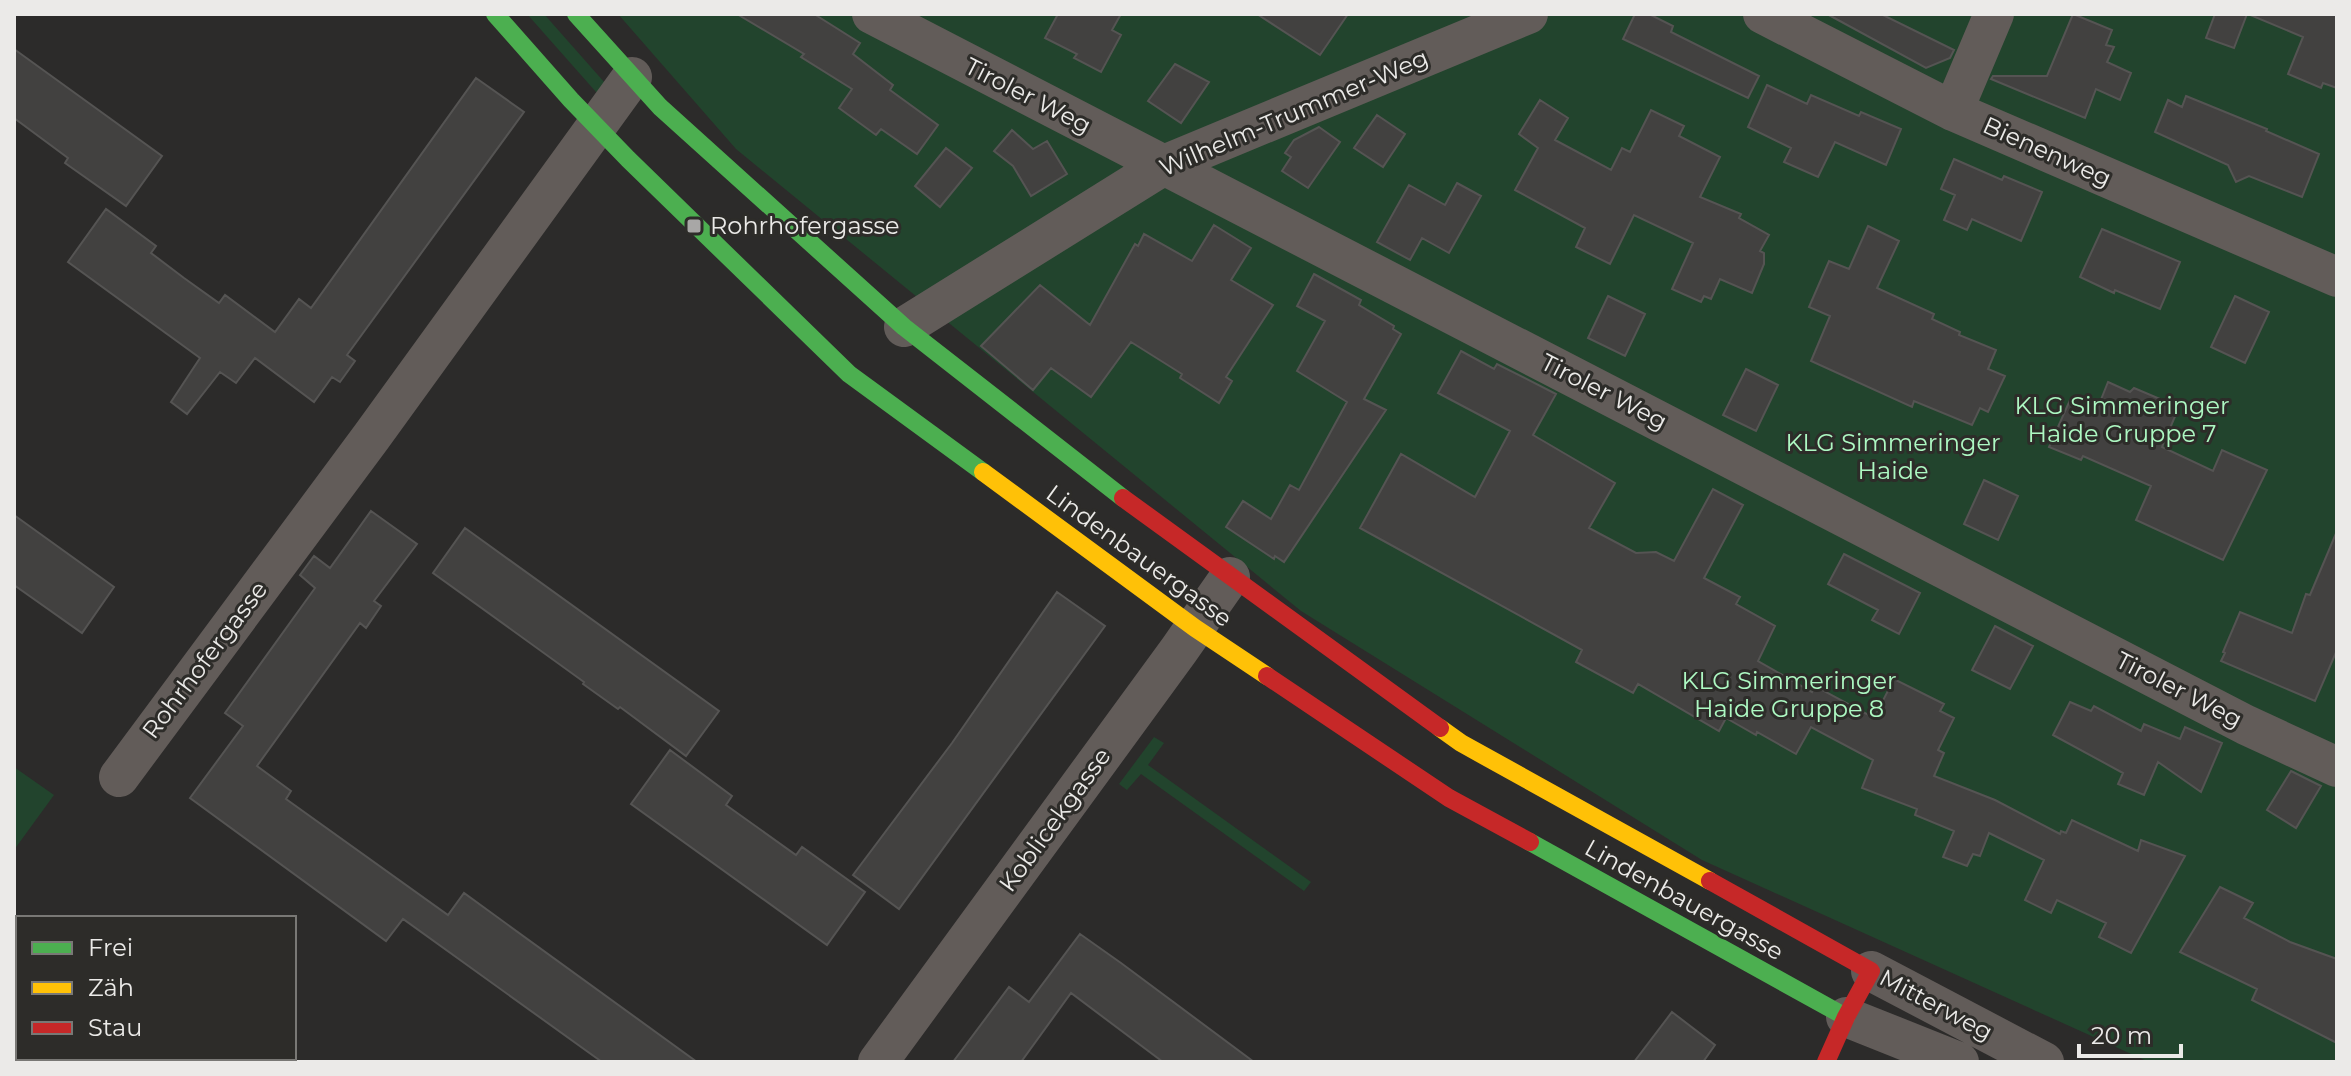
<svg xmlns="http://www.w3.org/2000/svg" width="2351" height="1076" viewBox="0 0 2351 1076" font-family="Montserrat,sans-serif">
  <rect width="100%" height="100%" fill="#2c2b2a"/>
  <path fill="#22442d" d="M 527,14 L 544,14 L 605,83 L 600,94 L 596,92 Z
    M 618,14 L 2337,14 L 2337,1062 L 2149,1062 L 1702,860 L 1301,611 L 736,149 Z
    M 1154,737 L 1164,743 L 1148,765 L 1311,882 L 1304,891 L 1141,774 L 1127,790 L 1119,784 Z
    M 14,767 L 54,795 L 14,850 Z"/>
  <path fill="#424140" stroke="#555453" stroke-width="2" d="M 737,14 L 814,14 L 860,43 L 853,54 L 893,85 L 890,90 L 938,125 L 917,154 L 881,129 L 876,135 L 839,108 L 852,89 L 801,57 L 804,54 Z
    M 1058,14 L 1121,14 L 1112,30 L 1121,35 L 1101,72 L 1074,58 L 1077,54 L 1045,38 Z
    M 1257,14 L 1348,14 L 1320,55 Z
    M 1635,14 L 1649,14 L 1673,26 L 1671,32 L 1759,76 L 1748,98 L 1623,39 Z
    M 1827,14 L 1881,14 L 1954,50 L 1950,58 L 1926,68 Z
    M 2073,14 L 2112,30 L 2106,45 L 2114,47 L 2107,62 L 2131,73 L 2120,100 L 2096,89 L 2085,118 L 1991,79 L 1993,76 L 2047,76 Z
    M 2215,14 L 2247,14 L 2234,48 L 2206,38 Z
    M 2248,14 L 2337,14 L 2337,88 L 2323,83 L 2321,88 L 2288,74 L 2303,37 Z
    M 14,49 L 162,156 L 126,206 L 65,163 L 68,158 L 14,118 Z
    M 1175,64 L 1209,82 L 1181,123 L 1148,101 Z
    M 476,78 L 524,112 L 347,355 L 355,361 L 340,382 L 332,377 L 314,402 L 255,358 L 236,383 L 220,372 L 187,414 L 171,402 L 200,358 L 68,262 L 106,209 L 156,246 L 151,253 L 184,278 L 219,303 L 225,295 L 275,332 L 299,299 L 311,308 Z
    M 1767,85 L 1807,104 L 1811,95 L 1859,116 L 1861,112 L 1901,129 L 1886,165 L 1835,142 L 1818,177 L 1784,162 L 1791,148 L 1748,127 Z
    M 2186,96 L 2267,129 L 2266,131 L 2319,154 L 2302,197 L 2249,176 L 2236,182 L 2228,165 L 2155,132 L 2168,100 L 2182,107 Z
    M 1540,100 L 1568,118 L 1555,140 L 1611,170 L 1622,148 L 1630,152 L 1651,110 L 1684,126 L 1679,136 L 1720,157 L 1700,197 L 1741,214 L 1739,218 L 1769,235 L 1760,251 L 1764,253 L 1764,264 L 1752,293 L 1720,279 L 1711,299 L 1704,296 L 1701,302 L 1672,289 L 1693,243 L 1634,215 L 1610,264 L 1576,247 L 1585,228 L 1515,190 L 1538,148 L 1519,134 Z
    M 1377,115 L 1405,134 L 1383,167 L 1354,148 Z
    M 1319,127 L 1340,142 L 1308,188 L 1282,171 L 1291,157 L 1285,153 L 1294,140 Z
    M 1012,130 L 1033,149 L 1047,141 L 1067,174 L 1031,196 L 1013,166 L 994,151 Z
    M 946,148 L 972,168 L 940,207 L 915,186 Z
    M 1954,159 L 2002,180 L 2004,176 L 2042,192 L 2021,241 L 1972,219 L 1967,230 L 1944,220 L 1955,195 L 1941,189 Z
    M 1457,183 L 1481,196 L 1449,253 L 1422,238 L 1410,260 L 1377,242 L 1409,185 L 1445,205 Z
    M 1214,225 L 1251,248 L 1231,280 L 1273,305 L 1226,377 L 1232,381 L 1219,403 L 1180,378 L 1182,374 L 1131,342 L 1091,397 L 1051,368 L 1033,390 L 981,346 L 1040,285 L 1090,325 L 1135,244 L 1138,246 L 1144,234 L 1192,261 Z
    M 1868,226 L 1899,241 L 1877,288 L 1934,314 L 1932,319 L 1960,332 L 1959,335 L 1996,350 L 1988,369 L 2005,376 L 1988,412 L 1980,408 L 1972,425 L 1914,401 L 1912,407 L 1811,361 L 1830,316 L 1809,307 L 1829,261 L 1849,269 Z
    M 2102,229 L 2180,262 L 2160,309 L 2115,290 L 2114,293 L 2080,277 Z
    M 1314,274 L 1361,300 L 1359,305 L 1394,326 L 1393,329 L 1401,334 L 1364,399 L 1386,410 L 1284,562 L 1275,556 L 1274,559 L 1226,527 L 1243,501 L 1271,519 L 1290,485 L 1299,490 L 1347,402 L 1297,371 L 1325,321 L 1297,306 Z
    M 1608,296 L 1645,314 L 1625,356 L 1588,338 Z
    M 2235,296 L 2269,312 L 2245,363 L 2211,347 Z
    M 1461,351 L 1494,369 L 1497,364 L 1556,394 L 1533,435 L 1615,483 L 1589,528 L 1636,553 L 1656,552 L 1674,561 L 1713,489 L 1743,505 L 1704,578 L 1740,597 L 1736,604 L 1775,626 L 1758,661 L 1812,692 L 1815,686 L 1874,718 L 1894,679 L 1944,704 L 1940,711 L 1954,718 L 1938,750 L 1944,753 L 1934,776 L 1995,800 L 2060,834 L 2061,831 L 2066,833 L 2072,820 L 2138,851 L 2141,840 L 2185,856 L 2131,953 L 2099,937 L 2106,923 L 2057,900 L 2051,913 L 2025,900 L 2044,860 L 1989,833 L 1980,856 L 1973,854 L 1967,866 L 1943,857 L 1954,831 L 1915,815 L 1917,809 L 1862,788 L 1873,760 L 1811,727 L 1796,754 L 1757,732 L 1756,735 L 1726,718 L 1719,731 L 1638,684 L 1633,693 L 1576,662 L 1582,650 L 1360,528 L 1401,454 L 1475,497 L 1510,431 L 1438,393 Z
    M 1746,369 L 1778,385 L 1756,431 L 1723,415 Z
    M 2108,382 L 2130,392 L 2134,388 L 2179,407 L 2162,447 L 2213,471 L 2222,450 L 2267,470 L 2223,560 L 2136,520 L 2151,486 L 2083,456 L 2081,460 L 2049,447 L 2070,400 L 2096,412 Z
    M 1984,480 L 2018,496 L 1998,540 L 1964,524 Z
    M 371,511 L 417,544 L 374,601 L 381,606 L 366,628 L 360,623 L 257,766 L 291,791 L 286,799 L 448,915 L 464,893 L 697,1062 L 602,1062 L 403,919 L 386,941 L 190,798 L 243,726 L 225,713 L 315,588 L 300,575 L 314,556 L 330,568 Z
    M 14,515 L 114,587 L 82,633 L 14,585 Z
    M 465,528 L 719,711 L 686,756 L 620,707 L 618,709 L 583,684 L 584,682 L 433,573 Z
    M 2337,531 L 2337,650 L 2315,701 L 2221,661 L 2225,653 L 2223,652 L 2240,612 L 2292,633 L 2306,594 L 2310,595 Z
    M 1844,554 L 1920,593 L 1899,634 L 1872,620 L 1878,610 L 1828,584 Z
    M 1057,592 L 1105,626 L 899,909 L 853,875 L 952,743 Z
    M 1995,626 L 2033,646 L 2010,689 L 1972,670 Z
    M 2070,702 L 2091,711 L 2094,706 L 2141,731 L 2144,724 L 2180,739 L 2185,727 L 2222,743 L 2201,792 L 2158,762 L 2144,795 L 2118,784 L 2123,773 L 2053,735 Z
    M 670,750 L 732,796 L 726,805 L 796,855 L 802,847 L 865,892 L 827,945 L 631,804 Z
    M 2291,771 L 2321,786 L 2296,828 L 2267,810 Z
    M 2220,887 L 2253,903 L 2244,918 L 2290,942 L 2337,959 L 2337,1043 L 2252,1000 L 2257,989 L 2180,952 Z
    M 1080,934 L 1121,963 L 1254,1062 L 1163,1062 L 1071,993 L 1021,1062 L 953,1062 L 1009,987 L 1029,1002 Z
    M 1672,1012 L 1715,1045 L 1703,1062 L 1634,1062 Z"/>
  <g fill="none" stroke-linecap="round" stroke-linejoin="round">
    <path stroke="#625c59" stroke-width="40" d="M 872,14 L 2246,725 L 2337,767
      M 1763,14 L 1953,111 L 2337,277
      M 1953,111 L 1994,14
      M 904,327 L 1164,165 L 1528,14
      M 119,777 L 372,436 L 632,77
      M 1871,971 L 2044,1062
      M 1846,1017 L 1959,1062
      M 878,1062 L 1179,650 L 1230,577"/>
    <path stroke="#4caf50" stroke-width="18" d="M 495,14 L 571,100 L 628,159 L 849,374 L 983,472
      M 576,14 L 660,107 L 904,327 L 1123,498
      M 1530,842 L 1846,1017"/>
    <path stroke="#ffc107" stroke-width="18" d="M 983,472 L 1195,628 L 1267,676
      M 1440,728 L 1461,743 L 1710,881"/>
    <path stroke="#c62828" stroke-width="18" d="M 1123,498 L 1440,728
      M 1267,676 L 1449,798 L 1530,842
      M 1710,881 L 1871,971 L 1846,1017 L 1826,1062"/>
  </g>
  <rect fill="#a8a7a6" stroke="#2d2c29" stroke-width="3" x="686" y="218" width="16" height="16" rx="4"/>
  <g text-anchor="middle" stroke-width="6" stroke-linejoin="round" paint-order="stroke">
    <g font-size="24" fill="#ebeae8" stroke="#2d2c29">
      <text transform="translate(1028 96) rotate(27)" y="8">Tiroler Weg</text>
      <text transform="translate(1294 113) rotate(-23)" y="8">Wilhelm-Trummer-Weg</text>
      <text transform="translate(2047 152) rotate(24)" y="8">Bienenweg</text>
      <text transform="translate(1604 392) rotate(27)" y="8">Tiroler Weg</text>
      <text transform="translate(1139 556) rotate(36)" y="8">Lindenbauergasse</text>
      <text transform="translate(205 660) rotate(-53)" y="8">Rohrhofergasse</text>
      <text transform="translate(2179 690) rotate(27)" y="8">Tiroler Weg</text>
      <text transform="translate(1055 820) rotate(-54)" y="8">Koblicekgasse</text>
      <text transform="translate(1684 900) rotate(29)" y="8">Lindenbauergasse</text>
      <text transform="translate(1936 1005) rotate(28)" y="8">Mitterweg</text>
    </g>
    <g font-size="24" fill="#ebeae8" stroke="#2d2c29" text-anchor="start">
      <text x="710" y="234">Rohrhofergasse</text>
    </g>
    <g font-size="24" fill="#adf8c2" stroke="#2d2c29">
      <text x="2122" y="414">KLG Simmeringer<tspan x="2122" dy="28">Haide Gruppe 7</tspan></text>
      <text x="1893" y="451">KLG Simmeringer<tspan x="1893" dy="28">Haide</tspan></text>
      <text x="1789" y="689">KLG Simmeringer<tspan x="1789" dy="28">Haide Gruppe 8</tspan></text>
    </g>
  </g>
  <rect width="2351" height="1076" fill="none" stroke="#ebeae8" stroke-width="32"/>
  <rect x="16" y="916" width="280" height="144" fill="#2d2c29" stroke="#797875" stroke-width="2"/>
  <rect x="32" y="942" width="40" height="12" fill="#4caf50" stroke="#797875" stroke-width="2"/>
  <text x="88" y="956" font-size="24" fill="#ebeae8">Frei</text>
  <rect x="32" y="982" width="40" height="12" fill="#ffc107" stroke="#797875" stroke-width="2"/>
  <text x="88" y="996" font-size="24" fill="#ebeae8">Zäh</text>
  <rect x="32" y="1022" width="40" height="12" fill="#c62828" stroke="#797875" stroke-width="2"/>
  <text x="88" y="1036" font-size="24" fill="#ebeae8">Stau</text>
  <path d="M2079 1044v12h102v-12" fill="none" stroke="#ebeae8" stroke-width="4"/>
  <text x="2091" y="1044" font-size="24" fill="#ebeae8" stroke="#2d2c29" stroke-width="6" paint-order="stroke">20 m</text>
</svg>
